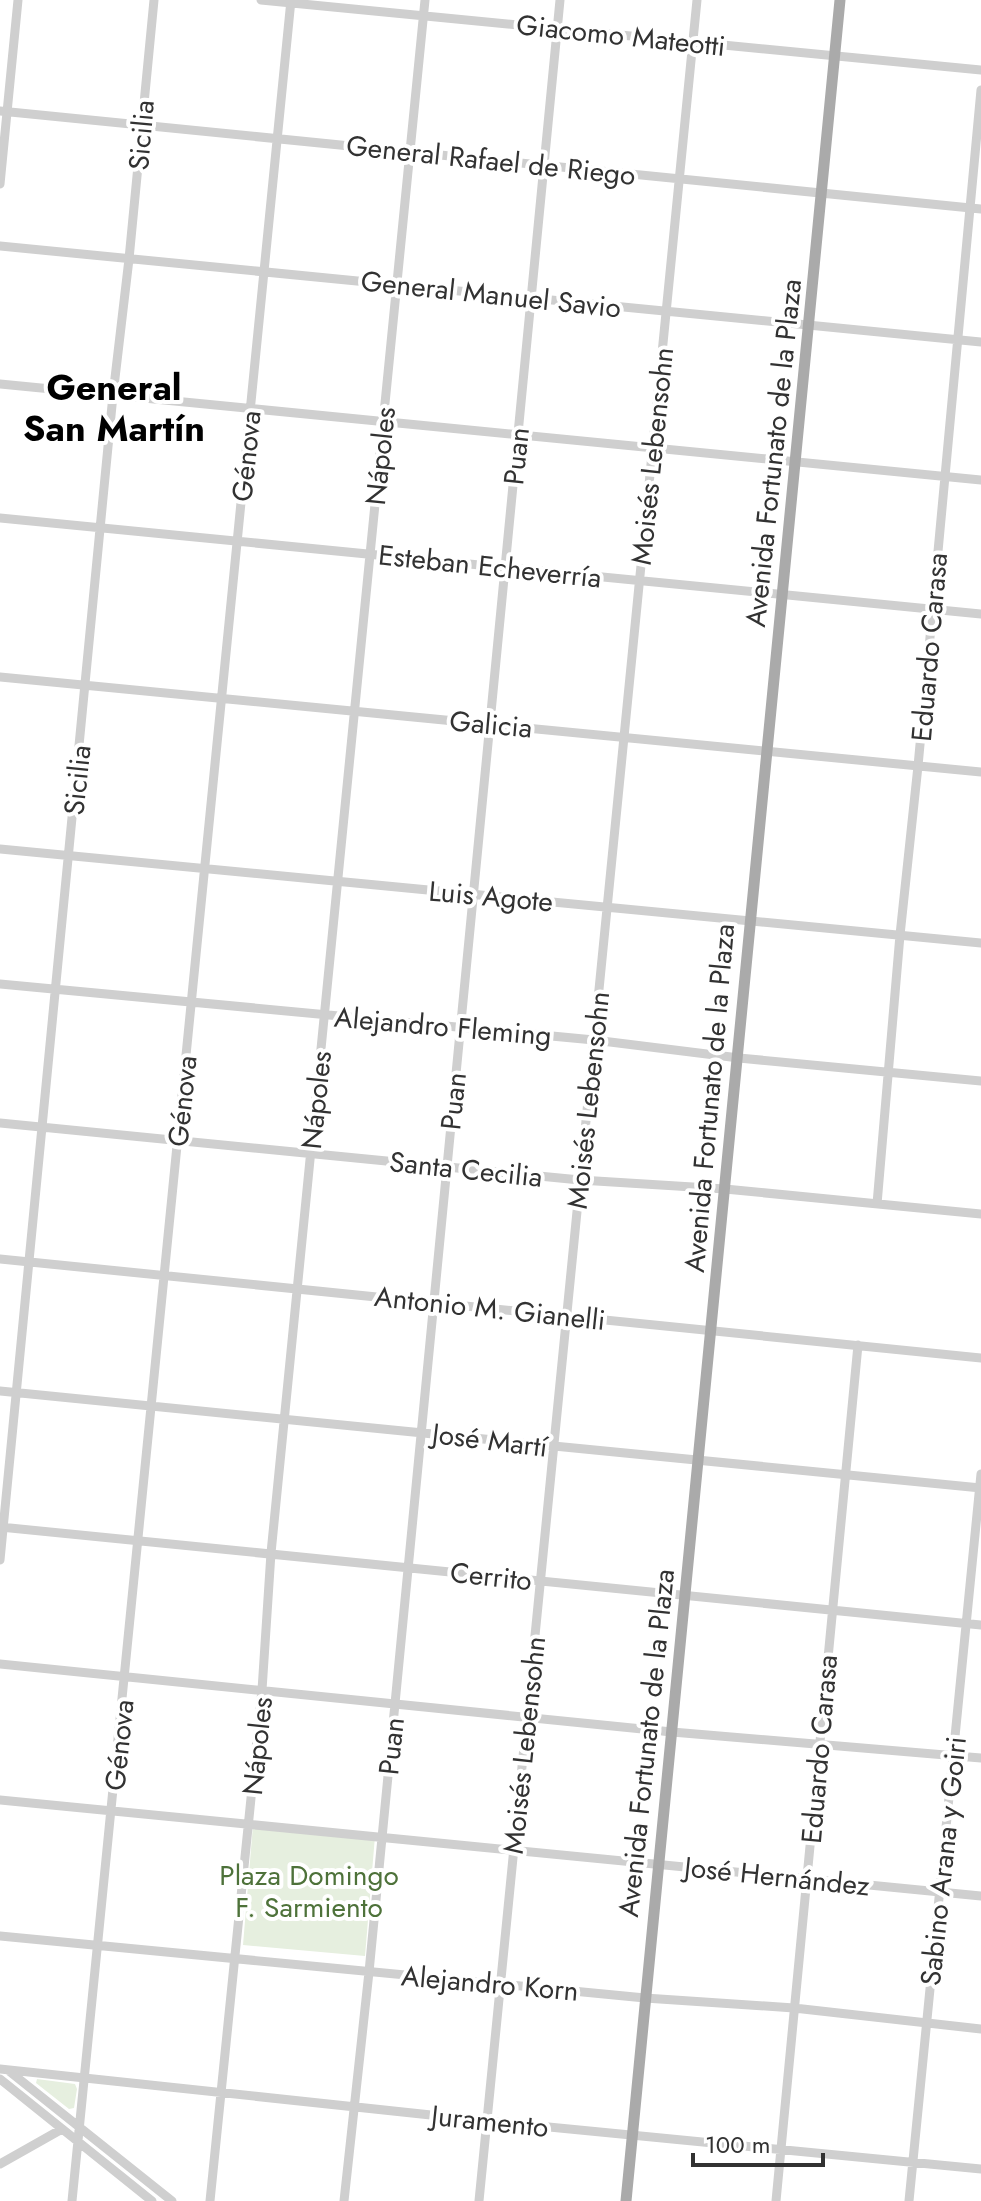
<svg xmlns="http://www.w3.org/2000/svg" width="981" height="2201" viewBox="0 0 981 2201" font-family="Jost,sans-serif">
  <rect width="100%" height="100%" fill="#fff"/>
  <path fill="#e6efdf" d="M 253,1825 L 375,1836 L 365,1956 L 243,1945 Z
    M 37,2079 L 75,2084 L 77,2089 L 74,2108 L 69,2109 L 36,2083 Z"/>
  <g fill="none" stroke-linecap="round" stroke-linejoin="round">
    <path stroke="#cfcfcf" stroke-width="9" d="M 261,0 L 981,70
      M 0,111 L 981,209
      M 0,184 L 18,0
      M 0,246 L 981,342
      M 0,384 L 981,480
      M 0,518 L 981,614
      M 0,677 L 981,772
      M 0,849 L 981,943
      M 0,984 L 594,1040 L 739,1058 L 981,1081
      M 0,1123 L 580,1180 L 725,1189 L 981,1214
      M 877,1204 L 900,935 L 918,766 L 981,90
      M 0,1259 L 981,1358
      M 0,1391 C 327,1422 654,1458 981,1488
      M 0,1527 L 981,1625
      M 0,1560 L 113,395 L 129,259 L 154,0
      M 0,1664 L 672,1732 L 981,1758
      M 0,1800 L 981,1896
      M 0,1936 L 645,1998 L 794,2008 L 981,2029
      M 0,2069 L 487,2121 L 981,2169
      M 9,2071 L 172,2201
      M 0,2079 L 152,2201
      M 0,2164 L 62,2129
      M 72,2201 L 291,0
      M 210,2201 L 262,1690 L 271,1553 L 425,0
      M 344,2201 L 369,1972 L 560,0
      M 479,2201 L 697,0
      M 776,2201 L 858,1345
      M 909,2201 L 981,1474"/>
    <path stroke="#aaa" stroke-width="11" d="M 626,2201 L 840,0"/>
  </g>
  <g text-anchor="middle" stroke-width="8" stroke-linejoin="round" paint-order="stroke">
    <g font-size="28" fill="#323232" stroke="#fff">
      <text transform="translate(621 35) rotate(6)" y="10">Giacomo Mateotti</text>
      <text transform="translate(141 135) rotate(-85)" y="10">Sicilia</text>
      <text transform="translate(491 160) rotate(6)" y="10">General Rafael de Riego</text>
      <text transform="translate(491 294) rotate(6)" y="10">General Manuel Savio</text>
      <text transform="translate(773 453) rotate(-84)" y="10">Avenida Fortunato de la Plaza</text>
      <text transform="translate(246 456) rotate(-84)" y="10">Génova</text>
      <text transform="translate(380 456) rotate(-84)" y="10">Nápoles</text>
      <text transform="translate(516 456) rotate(-84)" y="10">Puan</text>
      <text transform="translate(652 456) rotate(-84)" y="10">Moisés Lebensohn</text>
      <text transform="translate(490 566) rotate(6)" y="10">Esteban Echeverría</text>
      <text transform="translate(929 647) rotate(-85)" y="10">Eduardo Carasa</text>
      <text transform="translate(491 724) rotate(5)" y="10">Galicia</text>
      <text transform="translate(77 780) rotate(-84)" y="10">Sicilia</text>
      <text transform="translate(491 896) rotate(5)" y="10">Luis Agote</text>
      <text transform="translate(443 1026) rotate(5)" y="10">Alejandro Fleming</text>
      <text transform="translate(709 1098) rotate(-85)" y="10">Avenida Fortunato de la Plaza</text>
      <text transform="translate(316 1100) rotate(-84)" y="10">Nápoles</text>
      <text transform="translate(588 1100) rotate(-84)" y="10">Moisés Lebensohn</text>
      <text transform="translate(182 1101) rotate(-84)" y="10">Génova</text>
      <text transform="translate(453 1101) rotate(-84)" y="10">Puan</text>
      <text transform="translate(466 1169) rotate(6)" y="10">Santa Cecilia</text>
      <text transform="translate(490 1308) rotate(6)" y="10">Antonio M. Gianelli</text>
      <text transform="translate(490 1440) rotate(7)" y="10">José Martí</text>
      <text transform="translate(491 1576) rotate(6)" y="10">Cerrito</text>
      <text transform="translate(646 1743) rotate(-84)" y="10">Avenida Fortunato de la Plaza</text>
      <text transform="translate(119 1745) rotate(-84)" y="10">Génova</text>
      <text transform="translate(524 1745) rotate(-84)" y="10">Moisés Lebensohn</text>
      <text transform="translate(257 1746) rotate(-84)" y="10">Nápoles</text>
      <text transform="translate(391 1746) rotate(-84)" y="10">Puan</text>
      <text transform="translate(819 1749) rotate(-85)" y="10">Eduardo Carasa</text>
      <text transform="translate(943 1861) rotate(-84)" y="10">Sabino Arana y Goiri</text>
      <text transform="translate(777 1876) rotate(6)" y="10">José Hernández</text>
      <text transform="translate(490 1983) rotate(5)" y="10">Alejandro Korn</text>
      <text transform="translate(490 2121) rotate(6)" y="10">Juramento</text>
    </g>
    <g font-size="28" fill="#4e723a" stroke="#fff">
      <text x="309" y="1885">Plaza Domingo<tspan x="309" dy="32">F. Sarmiento</tspan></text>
    </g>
    <g font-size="36" font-weight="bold" fill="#000" stroke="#fff">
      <text x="114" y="400">General<tspan x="114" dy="41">San Martín</tspan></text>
    </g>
  </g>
  <path d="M693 2153v12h130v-12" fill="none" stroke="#323232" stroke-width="4"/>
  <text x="705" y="2153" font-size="24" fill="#323232" stroke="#ffffff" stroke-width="6" paint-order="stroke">100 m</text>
</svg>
